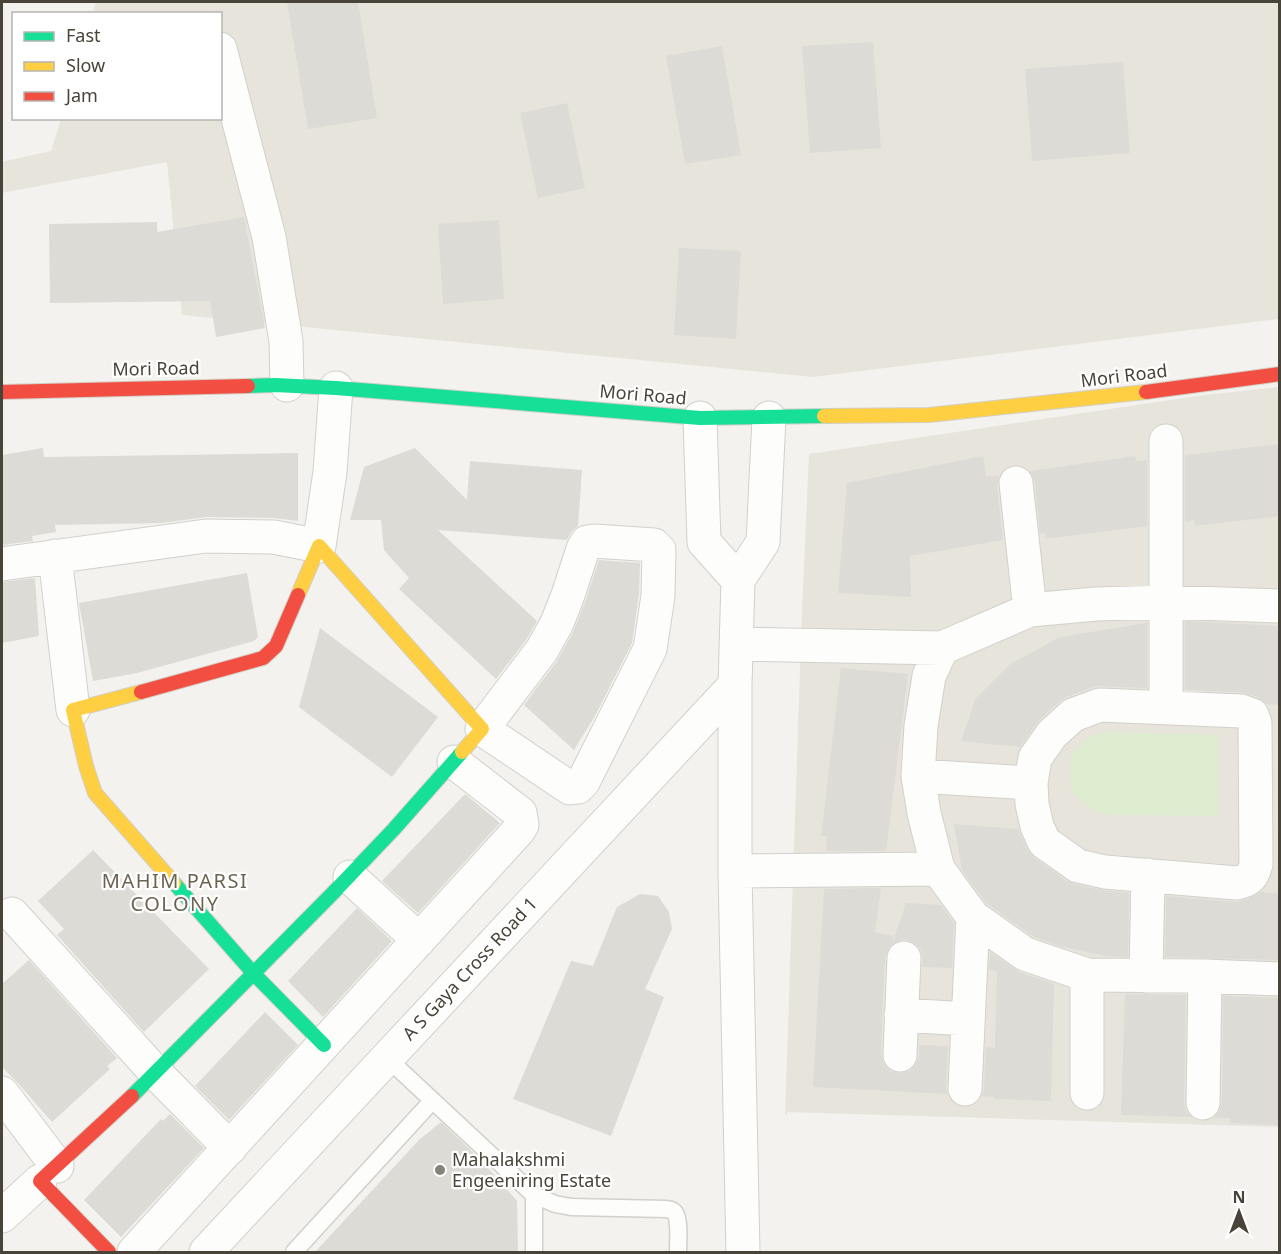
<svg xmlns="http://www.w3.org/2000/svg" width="1281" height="1254" viewBox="0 0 1281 1254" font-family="'Noto Sans',sans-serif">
  <rect width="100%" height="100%" fill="#f3f2ee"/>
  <path fill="#e7e4dc" d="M 96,2 L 1279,2 L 1279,319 L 813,377 L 182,315 L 167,162 L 2,193 L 2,162 L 51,151 L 61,119 L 220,118 L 220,14 L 93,13 Z
    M 1279,387 L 1279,1127 L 788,1112 L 785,1115 L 802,610 L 809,454 L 1204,395 Z"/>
  <path fill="#deecd0" d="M 1114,732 L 1218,735 L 1218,816 L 1114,815 L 1094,811 L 1081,801 L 1073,793 L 1070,780 L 1069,766 L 1071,754 L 1092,735 Z"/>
  <path fill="#dcdbd6" d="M 287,2 L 358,2 L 377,118 L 308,129 Z
    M 873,42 L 881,148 L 810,153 L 802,46 Z
    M 722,46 L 741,155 L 685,164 L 666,56 Z
    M 1123,62 L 1130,153 L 1032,161 L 1025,69 Z
    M 567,103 L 585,188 L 538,198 L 520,113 Z
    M 244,217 L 265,328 L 216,337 L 210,301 L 50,303 L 49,224 L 157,222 L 157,232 Z
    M 499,220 L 504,299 L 443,304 L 438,224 Z
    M 679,248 L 741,251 L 736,339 L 674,335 Z
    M 1280,444 L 1280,516 L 1195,526 L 1194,520 L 1185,522 L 1185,455 Z
    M 43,448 L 44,457 L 298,453 L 298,521 L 274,518 L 206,517 L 161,523 L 55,525 L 56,532 L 32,536 L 33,541 L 2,545 L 2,455 Z
    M 415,448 L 467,500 L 470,461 L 582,470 L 578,526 L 571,532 L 567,540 L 438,530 L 537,621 L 526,640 L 496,679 L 399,589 L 409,578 L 384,550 L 381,520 L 350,520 L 364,467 Z
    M 983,456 L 986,477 L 999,475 L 997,485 L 1003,540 L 910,556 L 911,597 L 838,593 L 847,483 Z
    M 1135,456 L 1136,461 L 1147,460 L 1147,526 L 1046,539 L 1045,533 L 1040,534 L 1035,481 L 1030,471 Z
    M 599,560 L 640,563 L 639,594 L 632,643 L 595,716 L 574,750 L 524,705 L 557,661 L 573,632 L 585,602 Z
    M 247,573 L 258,637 L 254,641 L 137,673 L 93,681 L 79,603 Z
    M 35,578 L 39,636 L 2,643 L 2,582 Z
    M 1185,621 L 1280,626 L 1280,705 L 1267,704 L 1258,697 L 1242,692 L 1185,690 Z
    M 1147,623 L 1147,688 L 1100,686 L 1093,687 L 1066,697 L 1060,701 L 1039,720 L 1020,747 L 961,741 L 976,698 L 1009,665 L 1060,637 Z
    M 320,628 L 438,717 L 392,777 L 299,707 Z
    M 841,668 L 908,674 L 886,851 L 826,851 L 827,836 L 821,836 Z
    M 465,794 L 500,823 L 418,913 L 382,881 Z
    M 954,824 L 1018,829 L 1027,850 L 1033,857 L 1067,881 L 1074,884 L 1101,890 L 1129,893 L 1128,957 L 1105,956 L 1059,946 L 1034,937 L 986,903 L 962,870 Z
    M 93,850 L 209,969 L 144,1032 L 57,935 L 64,929 L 38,901 Z
    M 881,888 L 875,932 L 893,936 L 893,942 L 906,903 L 941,905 L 954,923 L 952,968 L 922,967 L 923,959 L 921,950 L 914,942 L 904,939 L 895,942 L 889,948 L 885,957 L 882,1014 L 881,1055 L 884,1064 L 890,1071 L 900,1074 L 909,1071 L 915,1065 L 919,1056 L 919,1045 L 948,1046 L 946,1088 L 947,1094 L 813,1087 L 824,889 Z
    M 1261,892 L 1280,894 L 1280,960 L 1165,957 L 1166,896 L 1236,902 L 1248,899 Z
    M 640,894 L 658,896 L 669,912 L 672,929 L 645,989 L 664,997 L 611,1136 L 513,1099 L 571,961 L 593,966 L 617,907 Z
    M 357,908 L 392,941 L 323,1017 L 288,981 Z
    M 990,952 L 1019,972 L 1054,984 L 1051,1101 L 994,1099 L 994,1097 L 982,1096 L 984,1090 L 986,1047 L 995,1048 L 997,971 L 989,970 Z
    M 29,960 L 117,1058 L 107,1066 L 110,1069 L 52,1122 L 17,1082 L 2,1067 L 2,984 Z
    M 1125,994 L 1186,995 L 1184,1103 L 1186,1112 L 1192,1117 L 1121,1115 Z
    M 1223,996 L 1280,998 L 1280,1125 L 1230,1123 L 1230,1118 L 1214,1118 L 1219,1112 L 1222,1103 Z
    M 265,1012 L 298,1045 L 229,1120 L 195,1086 Z
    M 170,1114 L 204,1148 L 121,1237 L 84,1200 L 161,1119 L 163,1121 Z
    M 441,1122 L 480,1159 L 517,1201 L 518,1252 L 315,1252 L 419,1140 Z"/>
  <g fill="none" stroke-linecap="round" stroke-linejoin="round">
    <defs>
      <path id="lane" d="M 387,1058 L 534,1195 L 555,1204 L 571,1207 L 666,1209 C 670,1210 672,1209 675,1213 C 680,1220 678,1243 678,1252
        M 534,1195 L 534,1252
        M 294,1252 L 432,1101"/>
      <path id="street" d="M 220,49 L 269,237 L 286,341 L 287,385
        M 700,418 L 704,542 L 738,580 L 763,542 L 769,418
        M 1166,441 L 1166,707
        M 1016,483 L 1030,610
        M 594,541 L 654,545 L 659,550 L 658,596 L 650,649 L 583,782 L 578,787 L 570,788 L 482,729 L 542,650 L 557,623 L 568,595 L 583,549 L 587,542 Z
        M 55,556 L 73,710
        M 2,564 L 206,536 L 274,537 L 319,546 L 330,472 L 336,388
        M 738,580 L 735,685 L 735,871 L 743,1252
        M 1280,606 L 1167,602 L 1096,604 L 1030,610 L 942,648 L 929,676 L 921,726 L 918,776 L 924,813 L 938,869 L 973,917 L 1025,954 L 1087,975 L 1205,976 L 1280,979
        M 736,644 L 942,648
        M 1100,705 L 1241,711 L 1252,715 L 1255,723 L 1256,864 C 1253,876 1250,880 1237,883 L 1105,872 L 1078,866 L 1044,842 L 1037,826 L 1032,804 L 1031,783 L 1035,758 L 1052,734 L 1073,715 Z
        M 918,776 L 1031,783
        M 735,871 L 938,869
        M 350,877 L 419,940
        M 12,914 L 156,1073 L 230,1148
        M 1087,975 L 1087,1093
        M 1146,976 L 1148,875
        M 901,1015 L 968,1019
        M 900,1055 L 904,958
        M 965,1089 L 973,917
        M 2,1093 L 57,1166
        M 1203,1103 L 1205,976
        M 2,1216 L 40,1181
        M 134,1252 L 518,831 L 522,825 L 520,813 L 454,762
        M 206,1252 L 735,685"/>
      <path id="fast" d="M 248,386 L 275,385 L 336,388 L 700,418 L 824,416
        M 174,883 L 254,974 L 324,1045
        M 132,1096 L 333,893 L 394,829 L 462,752"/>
      <path id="slow" d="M 824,416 L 929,415 L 1146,392
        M 298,595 L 319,546 L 482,729 L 462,752
        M 141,692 L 73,710 L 86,766 L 95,793 L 174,883"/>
      <path id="jam" d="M 2,392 L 248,386
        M 1146,392 L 1280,374
        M 141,692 L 263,658 L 276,646 L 298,595
        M 109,1252 L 40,1181 L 132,1096"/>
    </defs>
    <use href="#lane" stroke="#d1d0cb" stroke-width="19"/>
    <use href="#street" stroke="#d1d0cb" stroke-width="35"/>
    <use href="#fast" stroke="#d2cfc5" stroke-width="16"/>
    <use href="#slow" stroke="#d2cfc5" stroke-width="16"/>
    <use href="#jam" stroke="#d2cfc5" stroke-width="16"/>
    <use href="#lane" stroke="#fdfdfc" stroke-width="16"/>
    <use href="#street" stroke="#fdfdfc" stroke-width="33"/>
    <use href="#fast" stroke="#16e098" stroke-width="14"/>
    <use href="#slow" stroke="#ffcf43" stroke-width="14"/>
    <use href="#jam" stroke="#f24e42" stroke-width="14"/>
  </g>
  <circle fill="#848178" stroke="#fff" stroke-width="2" cx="440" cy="1170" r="6"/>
  <g text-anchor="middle" stroke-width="4.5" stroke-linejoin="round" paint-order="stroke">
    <g font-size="18" fill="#494439" stroke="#fff">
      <text transform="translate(156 369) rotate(-1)" y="6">Mori Road</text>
      <text transform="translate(1124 376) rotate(-7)" y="6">Mori Road</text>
      <text transform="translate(643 395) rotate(5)" y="6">Mori Road</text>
      <text transform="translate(470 969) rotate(-47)" y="6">A S Gaya Cross Road 1</text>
    </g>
    <g font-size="18" fill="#494439" stroke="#fff" text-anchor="start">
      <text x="452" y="1166">Mahalakshmi<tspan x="452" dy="21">Engeeniring Estate</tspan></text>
    </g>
    <g font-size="20" letter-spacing="1.5" fill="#6c6351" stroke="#fff">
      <text x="175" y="888">MAHIM PARSI<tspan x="175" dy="23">COLONY</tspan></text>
    </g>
  </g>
  <rect width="1281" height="1254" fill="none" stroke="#494439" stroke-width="6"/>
  <rect x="12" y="12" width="210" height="108" fill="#ffffff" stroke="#b6b4b0" stroke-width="1.5"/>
  <rect x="24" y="32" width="30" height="9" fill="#16e098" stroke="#b6b4b0" stroke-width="1.5"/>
  <text x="66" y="42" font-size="18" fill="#494439">Fast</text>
  <rect x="24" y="62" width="30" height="9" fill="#ffcf43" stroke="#b6b4b0" stroke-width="1.5"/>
  <text x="66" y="72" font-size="18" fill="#494439">Slow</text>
  <rect x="24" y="92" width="30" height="9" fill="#f24e42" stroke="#b6b4b0" stroke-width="1.5"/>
  <text x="66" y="102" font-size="18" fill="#494439">Jam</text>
  <g transform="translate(1239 1212)" stroke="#ffffff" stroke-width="4.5" paint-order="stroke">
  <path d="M0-4.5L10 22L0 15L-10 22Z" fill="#494439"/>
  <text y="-9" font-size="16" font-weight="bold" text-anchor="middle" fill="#494439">N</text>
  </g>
</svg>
